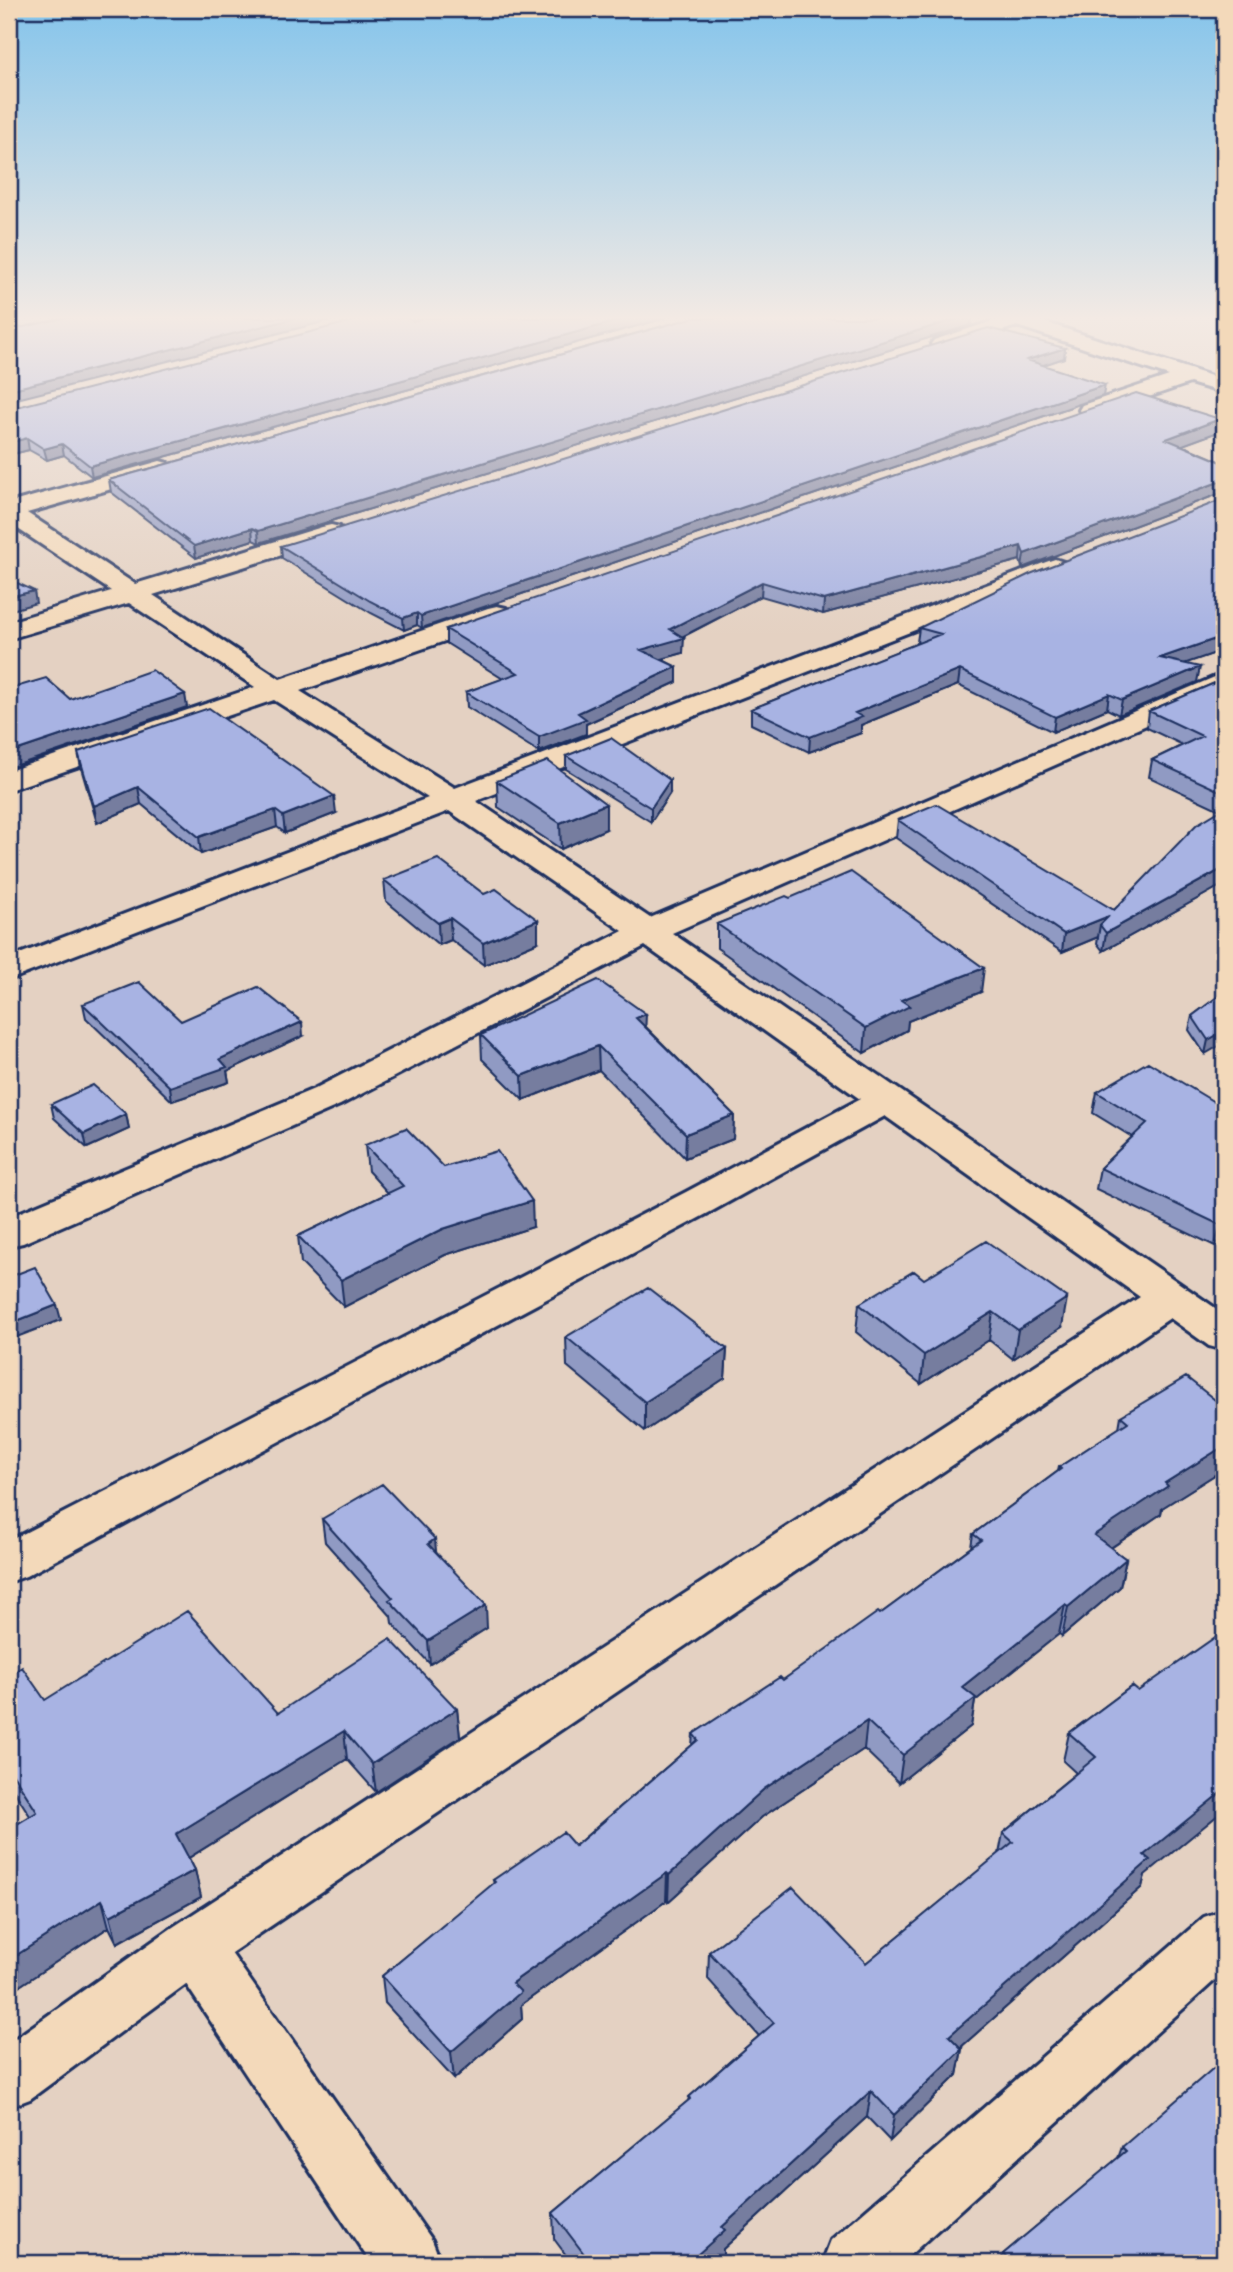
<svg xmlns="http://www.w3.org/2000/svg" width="1233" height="2272" viewBox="0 0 1233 2272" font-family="Mynerve,sans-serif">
  <rect width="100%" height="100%" fill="#e4d1c2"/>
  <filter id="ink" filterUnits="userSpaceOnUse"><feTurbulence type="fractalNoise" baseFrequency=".0143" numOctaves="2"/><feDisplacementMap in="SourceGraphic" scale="14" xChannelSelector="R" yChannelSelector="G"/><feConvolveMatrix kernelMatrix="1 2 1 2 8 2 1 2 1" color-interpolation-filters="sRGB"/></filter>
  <g filter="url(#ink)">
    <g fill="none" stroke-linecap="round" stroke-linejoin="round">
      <defs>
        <path id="minor" d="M 1002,318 L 1032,318 L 1224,380 L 1224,393 L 1190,383 L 1090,417 L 1082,415 L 1079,410 L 1082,405 L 1169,376 L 1017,326 L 941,350 L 934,348 L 931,344 L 934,340 Z
          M 160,461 L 168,463 L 172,468 L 168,473 L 27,513 L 135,584 L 322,527 L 331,525 L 340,527 L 343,532 L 340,537 L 153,595 L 280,679 L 488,608 L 497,606 L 506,608 L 510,614 L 506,620 L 300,691 L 455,788 L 1046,562 L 1055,559 L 1064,562 L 1068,567 L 1064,572 L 476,801 L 650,918 L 1224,673 L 1224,691 L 672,933 L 1224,1314 L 1224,1350 L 1209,1346 L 1170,1318 L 231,1953 L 432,2240 L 441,2263 L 371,2263 L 186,1984 L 30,2099 L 9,2107 L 9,2043 L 173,1927 L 1140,1297 L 885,1116 L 714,1210 L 26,1576 L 9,1582 L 9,1541 L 686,1192 L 860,1099 L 645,946 L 340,1105 L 23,1243 L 9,1246 L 9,1217 L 314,1089 L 623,931 L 449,811 L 9,980 L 9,958 L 428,798 L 274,700 L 9,790 L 9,771 L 255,687 L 129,603 L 9,639 L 9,622 L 111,591 L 9,523 L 9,503 Z
          M 1224,1910 L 1224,1972 L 901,2263 L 822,2263 L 831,2240 L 1204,1917 Z"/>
      </defs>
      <use href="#minor" stroke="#1b2f5e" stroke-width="6"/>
      <use href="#minor" fill="#f3d9ba" fill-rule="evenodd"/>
    </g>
    <path fill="#909ac3" stroke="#1b2f5e" stroke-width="2" d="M 424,318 L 666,318 L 92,477 L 64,455 L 47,460 L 29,450 L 9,455 L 9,409 L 413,321 Z
      M 692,318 L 972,318 L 971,325 L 259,543 L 253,540 L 196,558 L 111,492 L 109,480 Z
      M 1065,348 L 1064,358 L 1042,365 L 1103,396 L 422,628 L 417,625 L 404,630 L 371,613 L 282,558 L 281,546 Z
      M 1220,419 L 1218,432 L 1182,445 L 1224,463 L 1224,492 L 1022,568 L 1020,560 L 823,614 L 761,596 L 682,637 L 683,653 L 661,659 L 677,667 L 677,682 L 586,724 L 586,734 L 539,752 L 467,707 L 466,692 L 503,679 L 446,643 L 446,629 Z
      M 919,628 L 1224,650 L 1185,663 L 1197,682 L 1119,715 L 1107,709 L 1053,732 L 958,685 L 861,725 L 861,733 L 809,752 L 751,724 L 751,709 L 919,643 L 917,642 Z
      M 1224,679 L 1224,884 L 1103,951 L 1097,943 L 1098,937 L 1062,952 L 896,838 L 898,820 L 1114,910 L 1220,810 L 1149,777 L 1152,760 L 1183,745 L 1147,728 L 1149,711 Z
      M 78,752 L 336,813 L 285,833 L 277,827 L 201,854 L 141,804 L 97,823 L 81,768 Z
      M 566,756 L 670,793 L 651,822 L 566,769 Z
      M 497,781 L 606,829 L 561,849 L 498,807 Z
      M 384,880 L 538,942 L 484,965 L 451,940 L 439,945 L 386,901 Z
      M 790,898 L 981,992 L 908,1021 L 907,1030 L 864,1053 L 717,948 L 717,924 Z
      M 1224,992 L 1205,1054 L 1189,1030 L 1192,1016 Z
      M 83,1004 L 181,1021 L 303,1036 L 227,1071 L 229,1082 L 172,1101 L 86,1018 Z
      M 646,1027 L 734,1115 L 733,1139 L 685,1158 L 599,1070 L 523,1100 L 482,1059 L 481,1035 Z
      M 1097,1092 L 1224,1108 L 1224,1236 L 1215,1246 L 1096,1189 L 1100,1168 L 1132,1137 L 1093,1113 Z
      M 51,1104 L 126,1114 L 129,1129 L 87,1148 L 54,1118 Z
      M 365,1145 L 444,1167 L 533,1227 L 445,1255 L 344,1307 L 301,1263 L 298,1236 L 388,1193 L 368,1171 Z
      M 924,1279 L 1062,1327 L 1013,1359 L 989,1340 L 921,1384 L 856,1332 L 859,1304 Z
      M 566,1337 L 727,1349 L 725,1378 L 645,1431 L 567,1366 Z
      M 1224,1407 L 1224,1469 L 1162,1508 L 1161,1514 L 1111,1548 L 1126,1559 L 1120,1587 L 1062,1636 L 1059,1634 L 975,1701 L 971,1726 L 899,1783 L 864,1749 L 762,1817 L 668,1902 L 666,1901 L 521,2005 L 522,2019 L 454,2079 L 385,2003 L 382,1976 L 494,1884 L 493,1880 L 575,1846 L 692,1745 L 693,1734 L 783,1680 L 880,1614 L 971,1547 L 973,1534 L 1058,1471 L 1059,1467 L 1119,1428 L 1121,1416 Z
      M 322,1519 L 436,1553 L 487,1628 L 430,1664 L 392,1623 L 391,1616 L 325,1542 Z
      M 9,1675 L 45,1700 L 278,1713 L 457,1709 L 460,1737 L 376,1792 L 347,1759 L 189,1858 L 195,1870 L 201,1897 L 117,1943 L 109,1927 L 9,1993 L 9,1829 L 30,1816 L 9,1783 Z
      M 1132,1686 L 1145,1875 L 1142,1887 L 961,2047 L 962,2049 L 957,2075 L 890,2141 L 867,2117 L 723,2249 L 723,2256 L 715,2263 L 572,2263 L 554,2239 L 553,2213 L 688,2101 L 689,2097 L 759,2036 L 708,1979 L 709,1952 L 866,1963 L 999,1854 L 1003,1833 L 1076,1773 L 1063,1761 L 1069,1733 Z
      M 1122,2147 L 1224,2263 L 1001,2263 L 1003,2254 L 1118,2158 Z"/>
    <path fill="#767d9f" stroke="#1b2f5e" stroke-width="2" d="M 296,318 L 339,318 L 9,401 L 9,390 Z
      M 628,318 L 666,318 L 92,477 L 90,466 Z
      M 960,318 L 972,318 L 971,325 L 259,543 L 258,531 Z
      M 1065,348 L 1064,358 L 1026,371 L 1027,360 Z
      M 1105,385 L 1103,396 L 422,628 L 421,616 Z
      M 1220,419 L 1218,432 L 1164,452 L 1166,439 Z
      M 27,438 L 29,450 L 9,455 L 9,443 Z
      M 62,444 L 64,455 L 47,460 L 44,449 Z
      M 1224,480 L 1224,492 L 1022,568 L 1024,554 Z
      M 252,528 L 253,540 L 196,558 L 194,546 Z
      M 1021,546 L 1020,560 L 823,614 L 824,600 Z
      M 762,582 L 761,596 L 676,640 L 684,638 L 683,653 L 641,665 L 641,650 L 670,629 Z
      M 34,591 L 36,603 L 9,611 L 9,597 Z
      M 417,613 L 417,625 L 404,630 L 403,618 Z
      M 1224,636 L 1224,650 L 1158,673 L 1160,658 Z
      M 677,667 L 677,682 L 586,724 L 586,734 L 539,752 L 539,737 L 578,713 Z
      M 1200,667 L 1197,682 L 1119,715 L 1122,700 Z
      M 960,670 L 958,685 L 861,725 L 861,733 L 809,752 L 810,737 L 855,713 Z
      M 185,694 L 187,707 L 9,768 L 9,753 Z
      M 1109,694 L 1107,709 L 1053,732 L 1055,717 Z
      M 670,780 L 670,793 L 651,822 L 651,808 Z
      M 138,787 L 141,804 L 97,823 L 94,806 Z
      M 334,796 L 336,813 L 285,833 L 283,816 Z
      M 606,804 L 606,829 L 561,849 L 560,823 Z
      M 275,810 L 277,827 L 201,854 L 199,837 Z
      M 1224,868 L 1224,884 L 1103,951 L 1106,933 Z
      M 1109,916 L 1100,925 L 1098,937 L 1062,952 L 1064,934 Z
      M 450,918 L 451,940 L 439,945 L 438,923 Z
      M 538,920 L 538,942 L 484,965 L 483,943 Z
      M 984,968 L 981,992 L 908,1021 L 907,1030 L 864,1053 L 866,1028 L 901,1000 Z
      M 646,1014 L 645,1037 L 636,1018 Z
      M 302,1022 L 303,1036 L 227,1071 L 229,1082 L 172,1101 L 170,1087 L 220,1059 Z
      M 1224,1031 L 1224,1043 L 1205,1054 L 1208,1040 Z
      M 598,1046 L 599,1070 L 523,1100 L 522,1076 Z
      M 126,1114 L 129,1129 L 87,1148 L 84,1134 Z
      M 734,1115 L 733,1139 L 685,1158 L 686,1134 Z
      M 532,1201 L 533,1227 L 445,1255 L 344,1307 L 341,1280 L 443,1229 Z
      M 1224,1220 L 1224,1236 L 1215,1246 L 1220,1225 Z
      M 1067,1298 L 1062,1327 L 1013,1359 L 1018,1330 Z
      M 57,1305 L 61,1320 L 9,1340 L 9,1324 Z
      M 993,1312 L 989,1340 L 921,1384 L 924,1355 Z
      M 727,1349 L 725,1378 L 645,1431 L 645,1402 Z
      M 1224,1446 L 1224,1469 L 1162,1508 L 1161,1514 L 1088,1563 L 1094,1535 L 1165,1483 Z
      M 435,1539 L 437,1562 L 428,1544 Z
      M 1126,1559 L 1120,1587 L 1062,1636 L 1068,1607 Z
      M 486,1605 L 487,1628 L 430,1664 L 428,1641 Z
      M 1065,1605 L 1059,1634 L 975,1701 L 971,1726 L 899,1783 L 903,1755 L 962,1687 Z
      M 457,1709 L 460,1737 L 376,1792 L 372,1764 Z
      M 867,1721 L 864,1749 L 762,1817 L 668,1902 L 669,1875 L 764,1789 Z
      M 344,1731 L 347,1759 L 182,1862 L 176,1834 Z
      M 1224,1777 L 1224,1810 L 1145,1875 L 1142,1887 L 944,2062 L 949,2036 L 1144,1855 Z
      M 195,1870 L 201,1897 L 117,1943 L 110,1916 Z
      M 667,1873 L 666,1901 L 521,2005 L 522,2019 L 454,2079 L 451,2052 L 512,1983 Z
      M 102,1900 L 109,1927 L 9,1993 L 9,1960 Z
      M 962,2049 L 957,2075 L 890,2141 L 894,2115 Z
      M 871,2091 L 867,2117 L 723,2249 L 723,2256 L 715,2263 L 688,2263 L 722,2227 Z
      M 1224,2253 L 1224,2263 L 1213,2263 Z"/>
    <path fill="#a8b3e3" stroke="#1b2f5e" stroke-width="2" d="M 64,318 L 296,318 L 9,390 L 9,330 Z
      M 365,318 L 406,318 L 413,321 L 424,318 L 628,318 L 90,466 L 62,444 L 44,449 L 27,438 L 9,443 L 9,409 Z
      M 692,318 L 960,318 L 258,531 L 252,528 L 194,546 L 109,480 Z
      M 988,328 L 1065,348 L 1027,360 L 1105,385 L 421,616 L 417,613 L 403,618 L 370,601 L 281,546 Z
      M 1136,393 L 1220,419 L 1166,439 L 1224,463 L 1224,480 L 1024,554 L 1021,546 L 824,600 L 762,582 L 670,629 L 684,638 L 641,650 L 677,667 L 578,713 L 586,719 L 539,737 L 466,692 L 518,673 L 446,629 Z
      M 1224,499 L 1224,636 L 1160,658 L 1200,667 L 1122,700 L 1109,694 L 1055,717 L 960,670 L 855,713 L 862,717 L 810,737 L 751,709 L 941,634 L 919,628 L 1030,574 Z
      M 9,579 L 34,591 L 9,597 Z
      M 152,670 L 185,694 L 9,753 L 9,689 L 46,678 L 70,699 Z
      M 1224,679 L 1224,793 L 1152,760 L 1202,736 L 1149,711 Z
      M 209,708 L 334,796 L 283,816 L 275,810 L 199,837 L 138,787 L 94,806 L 78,752 Z
      M 611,738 L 670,780 L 651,808 L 566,756 Z
      M 548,761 L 606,804 L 560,823 L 497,781 Z
      M 936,804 L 1114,910 L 1196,825 L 1224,808 L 1224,868 L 1106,933 L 1100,925 L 1109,916 L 1064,934 L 898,820 Z
      M 438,859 L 484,894 L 496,889 L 538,920 L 483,943 L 450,918 L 438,923 L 384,880 Z
      M 851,872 L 984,968 L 901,1000 L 910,1006 L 866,1028 L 717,924 L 786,896 L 790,898 Z
      M 598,980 L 646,1014 L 636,1018 L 734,1115 L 686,1134 L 598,1046 L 522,1076 L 481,1035 Z
      M 139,982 L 181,1021 L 258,987 L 302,1022 L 220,1059 L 227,1067 L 170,1087 L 83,1004 Z
      M 1224,992 L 1224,1031 L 1208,1040 L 1192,1016 Z
      M 1148,1062 L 1224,1108 L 1224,1220 L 1220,1225 L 1100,1168 L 1147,1123 L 1097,1092 Z
      M 93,1085 L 126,1114 L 84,1134 L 51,1104 Z
      M 406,1128 L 444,1167 L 497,1151 L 532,1201 L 443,1229 L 341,1280 L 298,1236 L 403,1186 L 365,1145 Z
      M 986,1241 L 1067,1298 L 1018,1330 L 993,1312 L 924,1355 L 859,1304 L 914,1271 L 924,1279 Z
      M 35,1267 L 57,1305 L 9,1324 L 9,1277 Z
      M 648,1288 L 727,1349 L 645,1402 L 566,1337 Z
      M 1186,1377 L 1224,1407 L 1224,1446 L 1165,1483 L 1168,1486 L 1094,1535 L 1126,1559 L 1068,1607 L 1065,1605 L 962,1687 L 976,1698 L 903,1755 L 867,1721 L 764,1789 L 669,1875 L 667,1873 L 512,1983 L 521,1992 L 451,2052 L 382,1976 L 495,1882 L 493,1880 L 563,1832 L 575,1846 L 698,1740 L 693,1734 L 780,1677 L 783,1680 L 878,1612 L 880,1614 L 981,1540 L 973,1534 L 1061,1469 L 1059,1467 L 1128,1422 L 1121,1416 Z
      M 382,1484 L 435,1539 L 428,1544 L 486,1605 L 428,1641 L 389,1600 L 393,1598 L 322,1519 Z
      M 187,1611 L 278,1713 L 390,1639 L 457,1709 L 372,1764 L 344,1731 L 176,1834 L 195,1870 L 110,1916 L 102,1900 L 9,1960 L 9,1829 L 37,1812 L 9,1768 L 9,1675 L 22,1667 L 45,1700 Z
      M 1224,1631 L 1224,1790 L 1144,1855 L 1150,1860 L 949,2036 L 962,2049 L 894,2115 L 871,2091 L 722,2227 L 725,2230 L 688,2263 L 591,2263 L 553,2213 L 690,2099 L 689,2097 L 774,2023 L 709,1952 L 793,1887 L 866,1963 L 1013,1842 L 1003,1833 L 1096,1757 L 1069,1733 L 1132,1686 L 1138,1691 Z
      M 1224,2059 L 1224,2253 L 1213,2263 L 1011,2263 L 1003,2254 L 1126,2151 L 1122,2147 Z"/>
  </g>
  <linearGradient id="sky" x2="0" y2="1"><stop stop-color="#84c4eb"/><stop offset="0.5" stop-color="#f3eae4"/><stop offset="1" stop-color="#f3eae4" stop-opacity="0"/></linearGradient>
  <rect width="1233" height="636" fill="url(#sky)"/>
  <rect width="1233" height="2272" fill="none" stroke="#f3d9ba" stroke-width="35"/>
  <rect x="18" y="18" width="1198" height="2237" fill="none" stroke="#1b2f5e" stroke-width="2.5" filter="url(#ink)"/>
</svg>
